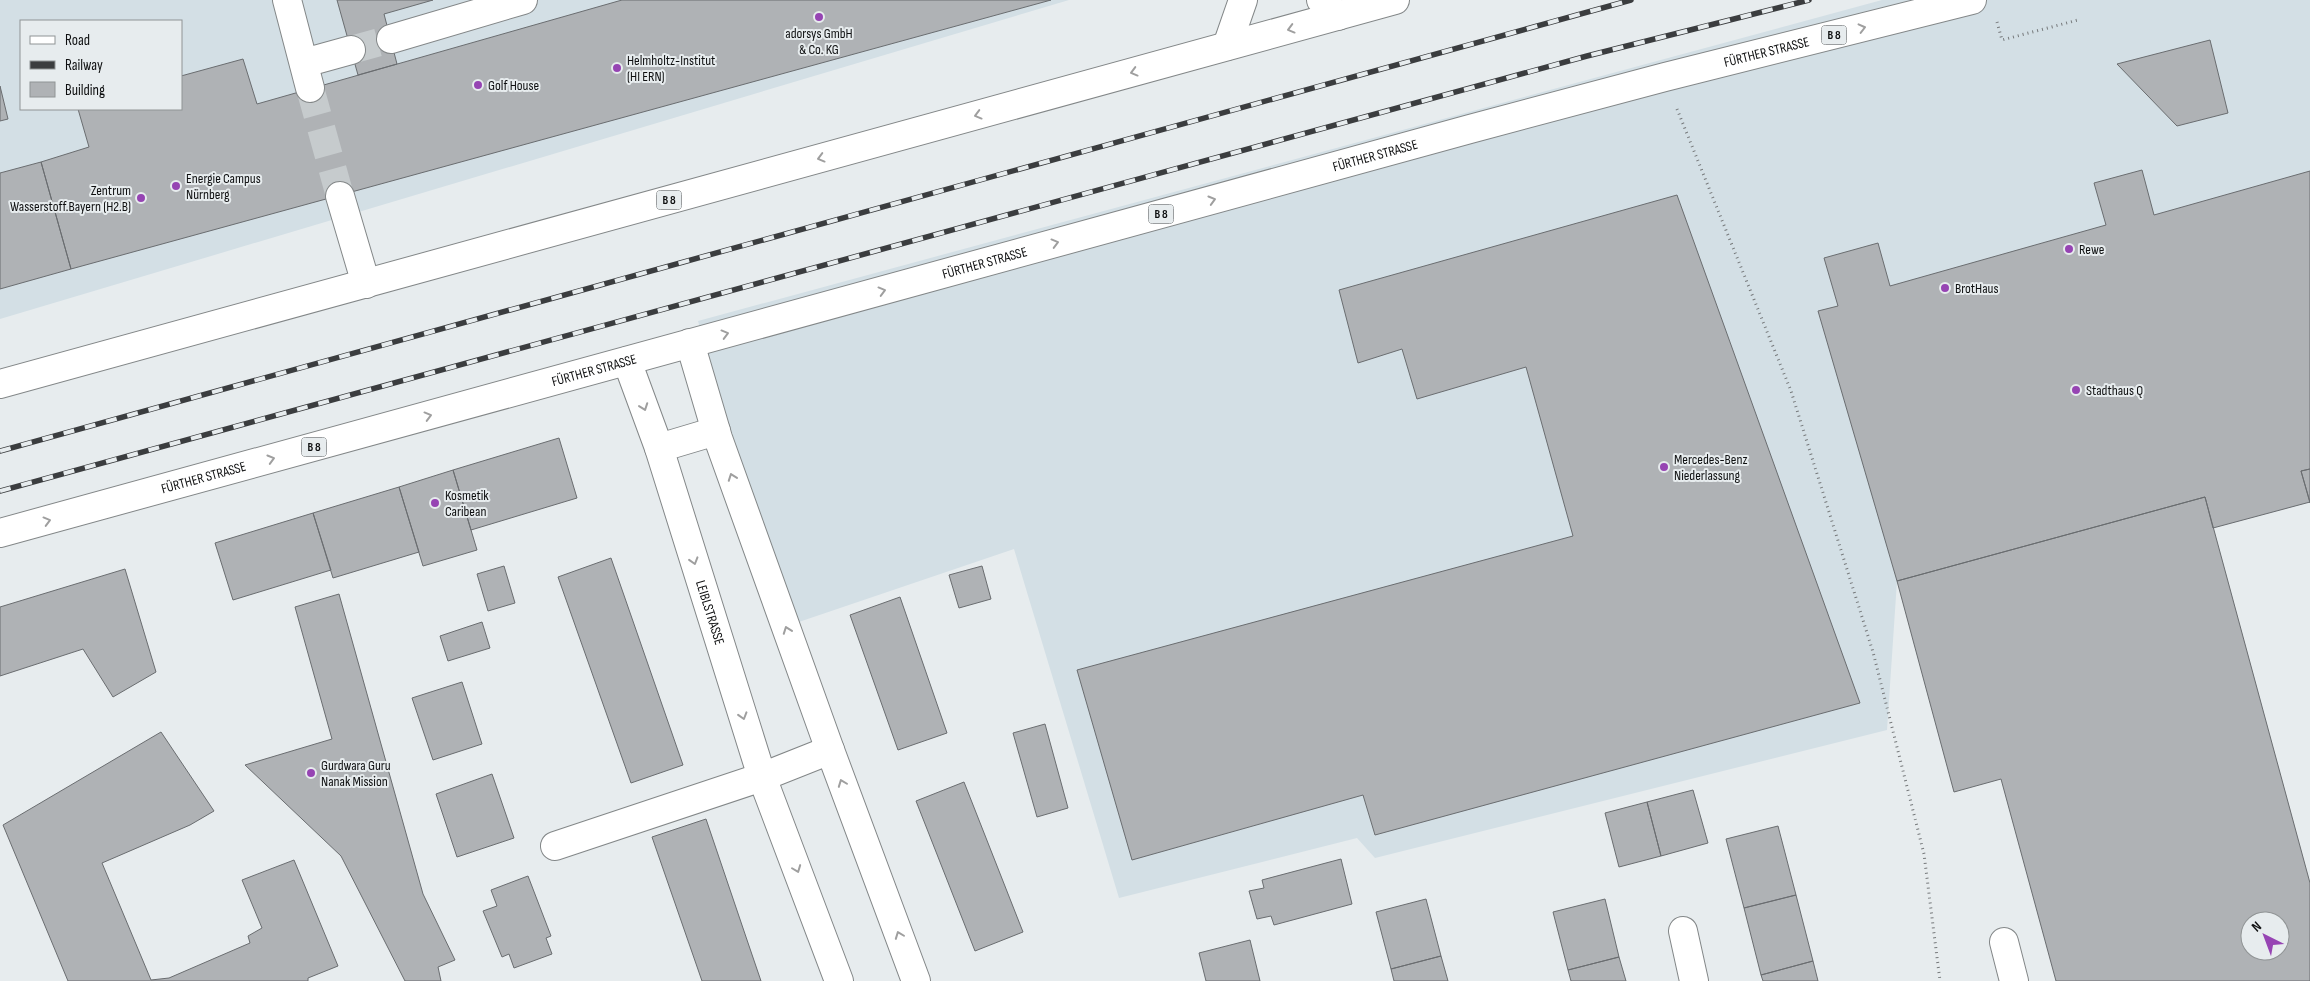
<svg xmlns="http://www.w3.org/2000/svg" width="2310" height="981" viewBox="0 0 2310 981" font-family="'Sofia Sans Condensed',sans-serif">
  <rect width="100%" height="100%" fill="#e7ecee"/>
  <path fill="#d3dfe5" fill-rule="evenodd" d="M 0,0 L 1069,0 L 0,319 ZM 21,21 L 181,21 L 181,109 L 21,109 Z
    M 1882,0 L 2310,0 L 2310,502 L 2213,528 L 1897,581 L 1887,730 L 1375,858 L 1357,838 L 1119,898 L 1014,549 L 790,625 L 698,321 Z"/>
  <path fill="#afb2b5" stroke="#6a6d70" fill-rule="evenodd" d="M 337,0 L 433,0 L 384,14 L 397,64 L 358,75 Z
    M 622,0 L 1051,0 L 71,269 L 41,162 L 89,147 L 78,109 L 181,109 L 181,76 L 243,59 L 257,104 Z
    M 2210,40 L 2228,113 L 2177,126 L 2117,64 Z
    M 0,86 L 8,119 L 0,121 Z
    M 41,162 L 71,269 L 0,289 L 0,173 Z
    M 2142,170 L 2154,215 L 2310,171 L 2310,469 L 2301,471 L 2310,502 L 2213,528 L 2205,497 L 1897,581 L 1818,311 L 1838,306 L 1824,258 L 1878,243 L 1890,286 L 2106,225 L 2094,183 Z
    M 1677,195 L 1860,703 L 1375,835 L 1363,795 L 1132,860 L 1077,670 L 1573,536 L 1526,367 L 1417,399 L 1402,349 L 1358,363 L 1339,290 Z
    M 559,438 L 577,498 L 471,530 L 453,470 Z
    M 2310,469 L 2310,503 L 2301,471 Z
    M 453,470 L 477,550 L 423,566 L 399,487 Z
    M 399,487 L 419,552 L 333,578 L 313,513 Z
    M 2205,497 L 2310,883 L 2310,981 L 2056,981 L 2001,779 L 1954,792 L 1897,581 ZM 2250,921 L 2280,921 L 2280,951 L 2250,951 Z
    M 313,513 L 331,570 L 233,600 L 215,543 Z
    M 611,558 L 683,765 L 631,783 L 558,577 Z
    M 504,566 L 515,603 L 488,611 L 477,574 Z
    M 982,566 L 991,599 L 959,608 L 949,575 Z
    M 125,569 L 156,672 L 113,697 L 83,649 L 0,676 L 0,607 Z
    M 339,594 L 423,894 L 455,960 L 438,967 L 441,981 L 405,981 L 341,856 L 245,765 L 332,739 L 295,607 Z
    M 900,597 L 947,733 L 898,750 L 850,615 Z
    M 482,622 L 490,648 L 448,661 L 440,636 Z
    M 462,682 L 482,744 L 433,760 L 412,698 Z
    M 1045,724 L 1068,808 L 1037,817 L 1013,733 Z
    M 161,732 L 214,811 L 190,825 L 102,863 L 151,980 L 169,978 L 250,943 L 248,936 L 262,928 L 242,880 L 294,860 L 338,966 L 308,978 L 308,981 L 68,981 L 3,825 Z
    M 492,774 L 514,838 L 457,857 L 436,794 Z
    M 964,782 L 1023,932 L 975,951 L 916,801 Z
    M 1693,790 L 1708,843 L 1661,856 L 1647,802 Z
    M 1647,802 L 1661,856 L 1619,867 L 1605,813 Z
    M 706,819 L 746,937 L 761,981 L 702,981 L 652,837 Z
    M 1778,826 L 1796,895 L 1744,908 L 1726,839 Z
    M 1341,859 L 1352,904 L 1274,925 L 1271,916 L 1257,919 L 1249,891 L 1264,888 L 1262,880 Z
    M 528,876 L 551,936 L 546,938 L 552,954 L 514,968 L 509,954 L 502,957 L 483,911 L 497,906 L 491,890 Z
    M 1796,895 L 1813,961 L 1761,975 L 1744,908 Z
    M 1426,899 L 1441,956 L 1391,969 L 1376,912 Z
    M 1605,899 L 1619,957 L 1568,970 L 1553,912 Z
    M 1250,940 L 1260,981 L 1206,981 L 1199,953 Z
    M 1441,956 L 1448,981 L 1394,981 L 1391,969 Z
    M 1619,957 L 1626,981 L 1571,981 L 1568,970 Z
    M 1813,961 L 1818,981 L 1763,981 L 1761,975 Z"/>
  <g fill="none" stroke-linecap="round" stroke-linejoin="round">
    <path stroke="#c6cbcd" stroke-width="28" stroke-dasharray="28 14" stroke-linecap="butt" d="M 351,50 L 391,39
      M 310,88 L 340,196"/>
    <defs>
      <g id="minor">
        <path d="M 287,0 L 310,88"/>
        <path d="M 1321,0 L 1338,16"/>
        <path d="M 391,39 L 523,0"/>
        <path d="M 1227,46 L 1243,0"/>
        <path d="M 304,63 L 351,50"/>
        <path d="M 340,196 L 366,284"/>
        <path d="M 690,343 L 718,438 L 830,750 L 916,981"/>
        <path id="s1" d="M 627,361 L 659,448 L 762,777 L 839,981"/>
        <path d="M 659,448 L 716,431"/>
        <path d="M 555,846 L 762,777 L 830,750"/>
        <path d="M 1683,931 L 1694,981"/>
        <path d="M 2004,942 L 2014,981"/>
      </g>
      <g id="major">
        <path d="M 0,384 L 1395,0"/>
        <path id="s2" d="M 0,533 L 1470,129 L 1665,77 L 1972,0"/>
      </g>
    </defs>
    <use href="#minor" stroke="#838788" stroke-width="30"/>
    <use href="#major" stroke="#838788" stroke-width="30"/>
    <path stroke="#76797b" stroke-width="3" stroke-dasharray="1 4" stroke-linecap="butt" d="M 1997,22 L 2002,40 L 2078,20
      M 1677,109 L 1791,391 L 1873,652 L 1924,854 L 1940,981"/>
    <use href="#minor" stroke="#fff" stroke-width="28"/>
    <use href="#major" stroke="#fff" stroke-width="28"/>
    <defs>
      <path id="rail" d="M 0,451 L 1631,0
        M 0,491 L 1587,56 L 1809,0"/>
    </defs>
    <use href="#rail" stroke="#3b3d3f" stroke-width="5.5"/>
    <use href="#rail" stroke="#e7ecee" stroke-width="4" stroke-dasharray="11" stroke-linecap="butt"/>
  </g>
  <defs><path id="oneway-chevron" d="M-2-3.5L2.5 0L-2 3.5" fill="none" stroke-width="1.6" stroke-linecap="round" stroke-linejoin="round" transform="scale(1.25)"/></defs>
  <g stroke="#9f9f9f">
    <use href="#oneway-chevron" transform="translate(1862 28) rotate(-14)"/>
    <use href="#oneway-chevron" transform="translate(1291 29) rotate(165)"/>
    <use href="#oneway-chevron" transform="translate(1134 72) rotate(165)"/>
    <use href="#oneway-chevron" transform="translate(978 115) rotate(165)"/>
    <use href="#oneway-chevron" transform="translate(821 158) rotate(165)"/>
    <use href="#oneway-chevron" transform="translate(1212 200) rotate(-16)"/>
    <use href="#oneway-chevron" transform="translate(1055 243) rotate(-15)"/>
    <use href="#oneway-chevron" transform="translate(882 291) rotate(-15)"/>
    <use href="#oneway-chevron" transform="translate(725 334) rotate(-15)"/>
    <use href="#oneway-chevron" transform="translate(644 407) rotate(70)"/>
    <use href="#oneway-chevron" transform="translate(428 416) rotate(-15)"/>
    <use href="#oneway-chevron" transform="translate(271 459) rotate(-16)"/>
    <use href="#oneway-chevron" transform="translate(732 477) rotate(-110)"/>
    <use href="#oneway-chevron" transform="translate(47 521) rotate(-15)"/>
    <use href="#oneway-chevron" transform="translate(694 561) rotate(73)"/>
    <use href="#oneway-chevron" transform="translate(787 630) rotate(-110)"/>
    <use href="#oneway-chevron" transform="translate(743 716) rotate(73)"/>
    <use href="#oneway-chevron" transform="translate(842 783) rotate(-111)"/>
    <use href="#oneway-chevron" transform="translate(797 869) rotate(69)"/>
    <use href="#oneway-chevron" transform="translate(899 935) rotate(-111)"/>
  </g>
  <g fill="#9644b3" stroke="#e7ecee" stroke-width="2">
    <circle cx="819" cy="17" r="5"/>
    <circle cx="617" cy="68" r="5"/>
    <circle cx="478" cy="85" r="5"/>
    <circle cx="176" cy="186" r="5"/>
    <circle cx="141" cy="198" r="5"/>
    <circle cx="2069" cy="249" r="5"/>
    <circle cx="1945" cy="288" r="5"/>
    <circle cx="2076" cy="390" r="5"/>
    <circle cx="1664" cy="467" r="5"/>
    <circle cx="435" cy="503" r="5"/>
    <circle cx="311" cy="773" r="5"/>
  </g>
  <g text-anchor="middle" stroke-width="4" stroke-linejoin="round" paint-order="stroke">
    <g fill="#e7ecee" stroke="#4f5153" stroke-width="1">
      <rect x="1821.5" y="25.5" width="25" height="19" rx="4"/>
      <rect x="656.5" y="190.5" width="25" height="19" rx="4"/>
      <rect x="1148.5" y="204.5" width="25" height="19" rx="4"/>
      <rect x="301.5" y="437.5" width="25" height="19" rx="4"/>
    </g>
    <g font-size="12" font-weight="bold" fill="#0e0f10">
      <text x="1834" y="39">B 8</text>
      <text x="669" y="204">B 8</text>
      <text x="1161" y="218">B 8</text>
      <text x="314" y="451">B 8</text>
    </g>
    <g font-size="14" fill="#0e0f10" stroke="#e7ecee" text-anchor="start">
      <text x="819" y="38" text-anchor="middle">adorsys GmbH<tspan x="819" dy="16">&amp; Co. KG</tspan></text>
      <text x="627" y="65">Helmholtz-Institut<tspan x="627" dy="16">(HI ERN)</tspan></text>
      <text x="488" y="90">Golf House</text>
      <text x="186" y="183">Energie Campus<tspan x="186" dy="16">Nürnberg</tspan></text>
      <text x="131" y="195" text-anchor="end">Zentrum<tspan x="131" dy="16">Wasserstoff.Bayern (H2.B)</tspan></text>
      <text x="2079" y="254">Rewe</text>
      <text x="1955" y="293">BrotHaus</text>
      <text x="2086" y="395">Stadthaus Q</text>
      <text x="1674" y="464">Mercedes-Benz<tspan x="1674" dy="16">Niederlassung</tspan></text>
      <text x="445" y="500">Kosmetik<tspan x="445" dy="16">Caribean</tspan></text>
      <text x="321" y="770">Gurdwara Guru<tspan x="321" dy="16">Nanak Mission</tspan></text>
    </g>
    <g font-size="14" fill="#0e0f10" stroke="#e7ecee">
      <text dy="5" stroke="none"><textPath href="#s2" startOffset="1831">FÜRTHER STRASSE</textPath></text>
      <text dy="5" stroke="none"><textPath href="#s2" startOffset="1426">FÜRTHER STRASSE</textPath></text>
      <text dy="5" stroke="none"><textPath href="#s2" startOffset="1021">FÜRTHER STRASSE</textPath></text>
      <text dy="5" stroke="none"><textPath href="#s2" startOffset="616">FÜRTHER STRASSE</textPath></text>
      <text dy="5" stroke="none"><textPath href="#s2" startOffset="211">FÜRTHER STRASSE</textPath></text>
      <text dy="5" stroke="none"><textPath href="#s1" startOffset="265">LEIBLSTRASSE</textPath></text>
    </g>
  </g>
  <rect x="20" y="20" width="162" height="90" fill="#e7ecee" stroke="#909495"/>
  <rect x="30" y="36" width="25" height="8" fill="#ffffff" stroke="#909495"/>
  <text x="65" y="45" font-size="15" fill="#0e0f10">Road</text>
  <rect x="30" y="61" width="25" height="8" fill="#3b3d3f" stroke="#909495"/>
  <text x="65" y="70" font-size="15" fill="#0e0f10">Railway</text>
  <rect x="30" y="82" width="25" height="15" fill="#afb2b5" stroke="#909495"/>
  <text x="65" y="95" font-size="15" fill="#0e0f10">Building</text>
  <g transform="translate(2265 936) rotate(318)"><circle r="24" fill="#e7ecee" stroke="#909495"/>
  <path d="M0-4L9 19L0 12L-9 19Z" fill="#9644b3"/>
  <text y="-8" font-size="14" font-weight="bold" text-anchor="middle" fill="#0e0f10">N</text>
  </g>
</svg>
